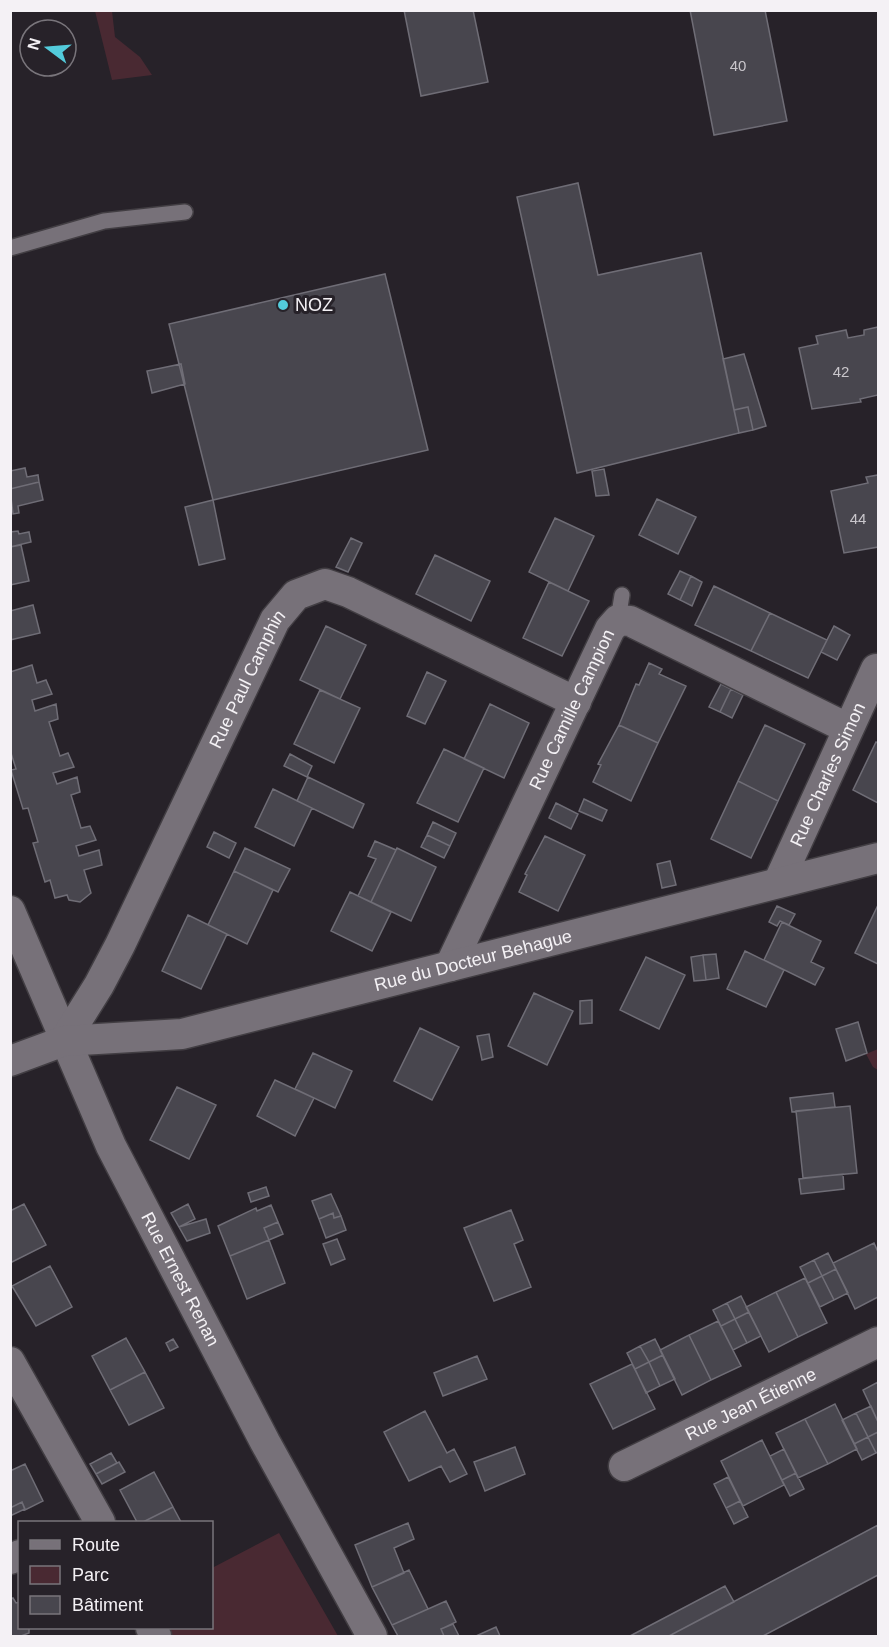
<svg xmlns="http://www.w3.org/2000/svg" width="889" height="1647" viewBox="0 0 889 1647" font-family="Helvetica,sans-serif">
  <rect width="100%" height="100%" fill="#272229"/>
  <path fill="#492932" d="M 95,11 L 112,11 L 115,37 L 140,57 L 152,75 L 112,80 Z
    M 878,1049 L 878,1070 L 873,1067 L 866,1054 Z
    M 279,1533 L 338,1636 L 168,1636 L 163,1628 L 212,1628 L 212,1568 Z"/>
  <path fill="#48464e" stroke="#6f6d76" stroke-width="1.5" d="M 404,10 L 473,10 L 488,82 L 421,96 Z
    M 690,10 L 765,10 L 787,121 L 714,135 Z
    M 578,183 L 598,275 L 701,253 L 739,433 L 577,473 L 517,197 Z
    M 385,274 L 428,450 L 213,500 L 169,324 Z
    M 878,327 L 878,395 L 860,399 L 861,402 L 812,409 L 799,348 L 818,344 L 816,336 L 846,330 L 848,338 L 864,335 L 864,330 Z
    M 744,354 L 766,426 L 753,430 L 748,407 L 734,410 L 723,359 Z
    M 181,364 L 185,384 L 152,393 L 147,371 Z
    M 748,407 L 753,430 L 739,433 L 734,410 Z
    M 25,468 L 27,477 L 38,475 L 39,482 L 10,489 L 10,471 Z
    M 604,469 L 609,495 L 596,496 L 592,471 Z
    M 878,475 L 878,547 L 844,553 L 831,491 L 868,483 L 866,477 Z
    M 39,482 L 43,500 L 18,506 L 19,513 L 13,514 L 10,489 Z
    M 657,499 L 696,517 L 678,554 L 639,535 Z
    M 213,500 L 225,559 L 199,565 L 185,507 Z
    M 555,518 L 594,536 L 568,591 L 529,572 Z
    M 18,531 L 19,534 L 29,532 L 31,542 L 10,547 L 10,532 Z
    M 351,538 L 362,543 L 348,572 L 336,567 Z
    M 21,545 L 29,581 L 10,585 L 10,547 Z
    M 435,555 L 490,581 L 471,621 L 416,594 Z
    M 680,571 L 691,576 L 680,600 L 668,594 Z
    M 691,576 L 702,582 L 692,606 L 680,600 Z
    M 549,582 L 589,601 L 562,656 L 523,638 Z
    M 714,586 L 770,613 L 751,651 L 695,625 Z
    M 33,605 L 40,633 L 10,640 L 10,611 Z
    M 770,613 L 827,640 L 808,678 L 751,651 Z
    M 326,626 L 366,645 L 340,699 L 300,680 Z
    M 834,626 L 850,635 L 837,660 L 821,652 Z
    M 649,663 L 662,669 L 659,674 L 686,686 L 658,743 L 619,725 L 636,684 L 639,685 Z
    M 32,665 L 37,683 L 46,680 L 52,694 L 32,700 L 35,711 L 56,704 L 58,719 L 49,722 L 60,756 L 68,753 L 74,767 L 53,773 L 57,784 L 77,777 L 80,792 L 71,795 L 81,828 L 90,826 L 96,840 L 76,846 L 79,856 L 99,850 L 102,865 L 84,870 L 91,893 L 80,902 L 69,900 L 67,895 L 55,898 L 50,880 L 45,882 L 33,843 L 38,842 L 28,808 L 23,809 L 11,770 L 16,769 L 10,750 L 10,672 Z
    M 427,672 L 446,681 L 425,724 L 407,716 Z
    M 721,684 L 731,689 L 720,712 L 709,707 Z
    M 731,689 L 743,695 L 732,718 L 720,712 Z
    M 320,690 L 360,708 L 334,763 L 294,744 Z
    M 490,704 L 529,723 L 504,778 L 464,759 Z
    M 619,725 L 658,743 L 631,801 L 593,782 L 601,765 L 598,764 Z
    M 765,725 L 805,744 L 778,801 L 738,781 Z
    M 876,742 L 878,743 L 878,803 L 853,790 Z
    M 444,749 L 484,768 L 458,822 L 417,803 Z
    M 290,754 L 312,766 L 307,777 L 284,766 Z
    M 308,777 L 364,804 L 353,828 L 297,801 Z
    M 738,781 L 778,801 L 751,858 L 711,839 Z
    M 273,789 L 312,808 L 294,846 L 255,827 Z
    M 584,799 L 607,810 L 602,821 L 579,811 Z
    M 556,803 L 578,814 L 571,829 L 549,818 Z
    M 433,822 L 456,833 L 450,846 L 427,835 Z
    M 214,832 L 236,843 L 229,858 L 207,847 Z
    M 427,835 L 450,846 L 444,858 L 421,847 Z
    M 545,836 L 585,855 L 558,911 L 519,892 L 527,875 L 525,874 Z
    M 375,841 L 396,850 L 371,902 L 358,896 L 376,859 L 368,856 Z
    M 245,848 L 290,869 L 278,892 L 234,871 Z
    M 397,848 L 436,867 L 411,921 L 371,902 Z
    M 670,861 L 676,885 L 662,888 L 657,864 Z
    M 234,871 L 273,890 L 247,944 L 208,925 Z
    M 350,892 L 391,912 L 372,951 L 331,931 Z
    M 878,905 L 878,964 L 855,953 Z
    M 777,906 L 795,914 L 789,925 L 780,921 L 777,926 L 769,922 Z
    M 188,915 L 227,934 L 201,989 L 162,971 Z
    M 782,922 L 821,941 L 811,962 L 824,968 L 815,985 L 764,960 Z
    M 745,951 L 784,970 L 766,1007 L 727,989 Z
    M 716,954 L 719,978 L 706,980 L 703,955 Z
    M 703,955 L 706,980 L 694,981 L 691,957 Z
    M 646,957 L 685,975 L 659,1029 L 620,1010 Z
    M 534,993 L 573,1011 L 547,1065 L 508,1046 Z
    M 592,1000 L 592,1023 L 580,1024 L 580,1001 Z
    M 858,1022 L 867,1053 L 846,1061 L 836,1029 Z
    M 420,1028 L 459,1047 L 432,1100 L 394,1081 Z
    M 489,1034 L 493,1057 L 482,1060 L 477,1036 Z
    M 313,1053 L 352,1071 L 335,1108 L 295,1089 Z
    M 275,1080 L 314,1098 L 295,1136 L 257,1116 Z
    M 177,1087 L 216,1105 L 189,1159 L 150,1140 Z
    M 833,1093 L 835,1107 L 792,1112 L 790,1098 Z
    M 850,1106 L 857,1173 L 803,1178 L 796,1111 Z
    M 843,1174 L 844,1189 L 801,1194 L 799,1179 Z
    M 266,1187 L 269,1196 L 251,1202 L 248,1193 Z
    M 331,1194 L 341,1216 L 334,1218 L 333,1213 L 319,1219 L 312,1201 Z
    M 24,1204 L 46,1245 L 10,1263 L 10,1211 Z
    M 188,1204 L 195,1219 L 179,1227 L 171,1213 Z
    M 271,1205 L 278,1222 L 264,1228 L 269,1240 L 230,1256 L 218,1226 L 256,1208 L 257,1211 Z
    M 511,1210 L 523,1240 L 514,1244 L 531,1287 L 494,1301 L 464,1228 Z
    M 333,1213 L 334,1218 L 341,1216 L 346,1230 L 326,1238 L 319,1219 Z
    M 206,1219 L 210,1233 L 187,1241 L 179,1227 Z
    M 278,1222 L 283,1234 L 269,1240 L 264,1228 Z
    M 337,1239 L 345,1259 L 331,1265 L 323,1244 Z
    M 269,1240 L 285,1283 L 247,1299 L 230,1256 Z
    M 874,1243 L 878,1252 L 878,1297 L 855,1309 L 833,1263 Z
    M 828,1253 L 836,1269 L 822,1276 L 814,1260 Z
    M 814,1260 L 822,1276 L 808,1283 L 800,1267 Z
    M 50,1266 L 72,1307 L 36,1326 L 12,1286 Z
    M 836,1269 L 848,1293 L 834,1300 L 822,1276 Z
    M 822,1276 L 834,1300 L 820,1307 L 808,1283 Z
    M 805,1278 L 827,1323 L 798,1337 L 776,1292 Z
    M 776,1292 L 798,1337 L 769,1352 L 746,1307 Z
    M 741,1296 L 749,1312 L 735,1319 L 727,1303 Z
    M 727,1303 L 735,1319 L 721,1326 L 713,1310 Z
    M 749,1312 L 761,1336 L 747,1343 L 735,1319 Z
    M 735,1319 L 747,1343 L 733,1350 L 721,1326 Z
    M 718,1321 L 741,1366 L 711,1380 L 689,1335 Z
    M 689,1335 L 711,1380 L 682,1395 L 660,1350 Z
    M 126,1338 L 145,1372 L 110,1390 L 92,1356 Z
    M 173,1339 L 178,1347 L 170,1351 L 166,1343 Z
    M 655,1339 L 663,1355 L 649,1362 L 640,1346 Z
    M 640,1346 L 649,1362 L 635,1369 L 627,1353 Z
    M 663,1355 L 675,1379 L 660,1386 L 649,1362 Z
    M 477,1356 L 487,1379 L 443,1396 L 434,1373 Z
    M 649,1362 L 660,1386 L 646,1393 L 635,1369 Z
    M 632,1364 L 655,1409 L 613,1429 L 590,1384 Z
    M 145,1372 L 164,1408 L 129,1425 L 110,1390 Z
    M 878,1382 L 878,1422 L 863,1390 Z
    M 835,1404 L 857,1449 L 828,1464 L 805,1419 Z
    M 871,1406 L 878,1422 L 878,1432 L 868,1437 L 856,1413 Z
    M 425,1411 L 447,1453 L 454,1449 L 467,1474 L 450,1482 L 441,1466 L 409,1481 L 384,1432 Z
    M 856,1413 L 868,1437 L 854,1444 L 842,1420 Z
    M 805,1419 L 828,1464 L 798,1478 L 776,1433 Z
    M 878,1432 L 878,1452 L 876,1453 L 868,1437 Z
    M 868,1437 L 876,1453 L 862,1460 L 854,1444 Z
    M 762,1440 L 784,1485 L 743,1506 L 721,1461 Z
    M 515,1447 L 525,1474 L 485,1491 L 474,1462 Z
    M 784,1449 L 796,1473 L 782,1480 L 770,1456 Z
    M 111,1453 L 117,1463 L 96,1474 L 90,1464 Z
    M 119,1462 L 125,1472 L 102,1484 L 96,1474 Z
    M 25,1464 L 43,1501 L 25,1510 L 22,1502 L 10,1508 L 10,1471 Z
    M 154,1472 L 173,1507 L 143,1522 L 137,1522 L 120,1490 Z
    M 796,1473 L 804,1489 L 790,1496 L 782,1480 Z
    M 728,1477 L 740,1501 L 726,1508 L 714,1484 Z
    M 740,1501 L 748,1517 L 734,1524 L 726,1508 Z
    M 22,1502 L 25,1509 L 10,1516 L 10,1508 Z
    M 173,1507 L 181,1522 L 143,1522 Z
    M 408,1523 L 414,1539 L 394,1548 L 404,1573 L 372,1587 L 355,1545 Z
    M 878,1525 L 878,1575 L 763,1636 L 669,1636 Z
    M 409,1570 L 428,1609 L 392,1625 L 372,1587 Z
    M 725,1586 L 734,1602 L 669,1636 L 630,1636 Z
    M 13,1598 L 16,1603 L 20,1602 L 20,1628 L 29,1628 L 29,1633 L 21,1636 L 10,1636 L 10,1599 Z
    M 446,1601 L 456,1622 L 441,1629 L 444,1636 L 398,1636 L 392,1625 Z
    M 453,1624 L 459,1636 L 444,1636 L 441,1629 Z
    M 496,1627 L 500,1636 L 476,1636 Z"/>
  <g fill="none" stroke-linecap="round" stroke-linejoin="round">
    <defs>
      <path id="lane" d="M 10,248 L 104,221 L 185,212
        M 618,620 L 622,595"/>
      <g id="street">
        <path id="s1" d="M 779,881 L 876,669"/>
        <path id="s2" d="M 10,911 L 111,1146 L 265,1442 L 372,1636"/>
        <path id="s3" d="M 450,966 L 610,629 L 618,620 L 630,621 L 847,728"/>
        <path id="s4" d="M 64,1041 L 99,985 L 120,945 L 275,620 L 296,595 L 325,584 L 348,592 L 576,702"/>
        <path id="s5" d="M 10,1061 L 64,1041 L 182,1034 L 878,858"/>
        <path d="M 10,1362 L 100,1522"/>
        <path id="s6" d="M 624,1466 L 878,1342"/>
        <path d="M 10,1559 L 20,1555"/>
        <path d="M 151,1628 L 156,1636"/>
      </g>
    </defs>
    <use href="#lane" stroke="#423e43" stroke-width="18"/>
    <use href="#street" stroke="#423e43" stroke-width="33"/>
    <use href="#lane" stroke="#777179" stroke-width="15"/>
    <use href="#street" stroke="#777179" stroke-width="30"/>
  </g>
  <circle fill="#53cbdb" stroke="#272229" stroke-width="2" cx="283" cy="305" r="6"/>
  <g text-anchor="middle" stroke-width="6" stroke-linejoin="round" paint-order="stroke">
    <g font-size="15" fill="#c9c6cb">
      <text x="738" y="71">40</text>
      <text x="841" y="377">42</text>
      <text x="858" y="524">44</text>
    </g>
    <g font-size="18" fill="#f4f1f5" stroke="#272229" text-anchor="start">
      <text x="295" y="311">NOZ</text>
    </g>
    <g font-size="18" fill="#f4f1f5" stroke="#272229">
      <text dy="6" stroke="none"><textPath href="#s4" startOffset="406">Rue Paul Camphin</textPath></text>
      <text dy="6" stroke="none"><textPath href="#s3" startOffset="284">Rue Camille Campion</textPath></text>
      <text dy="6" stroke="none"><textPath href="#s1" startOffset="117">Rue Charles Simon</textPath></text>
      <text dy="6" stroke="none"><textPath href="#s5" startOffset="476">Rue du Docteur Behague</textPath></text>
      <text dy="6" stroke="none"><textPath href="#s2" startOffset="406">Rue Ernest Renan</textPath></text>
      <text dy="6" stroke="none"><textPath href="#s6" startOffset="141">Rue Jean Étienne</textPath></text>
    </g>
  </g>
  <rect width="889" height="1647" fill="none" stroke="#f4f1f5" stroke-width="24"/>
  <rect x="18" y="1521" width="195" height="108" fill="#272229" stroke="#79757b" stroke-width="1.5"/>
  <rect x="30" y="1540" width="30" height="9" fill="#777179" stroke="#79757b" stroke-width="1.5"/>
  <text x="72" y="1551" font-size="18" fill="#f4f1f5">Route</text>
  <rect x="30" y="1566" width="30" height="18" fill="#492932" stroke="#79757b" stroke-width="1.5"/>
  <text x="72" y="1581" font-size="18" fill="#f4f1f5">Parc</text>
  <rect x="30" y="1596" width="30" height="18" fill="#48464e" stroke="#79757b" stroke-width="1.5"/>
  <text x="72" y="1611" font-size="18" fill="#f4f1f5">Bâtiment</text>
  <g transform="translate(48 48) rotate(286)"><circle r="28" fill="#272229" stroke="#79757b" stroke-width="1.5"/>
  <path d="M0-4.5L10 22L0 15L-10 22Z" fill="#53cbdb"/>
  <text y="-9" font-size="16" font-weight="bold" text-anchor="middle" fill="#f4f1f5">N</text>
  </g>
</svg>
